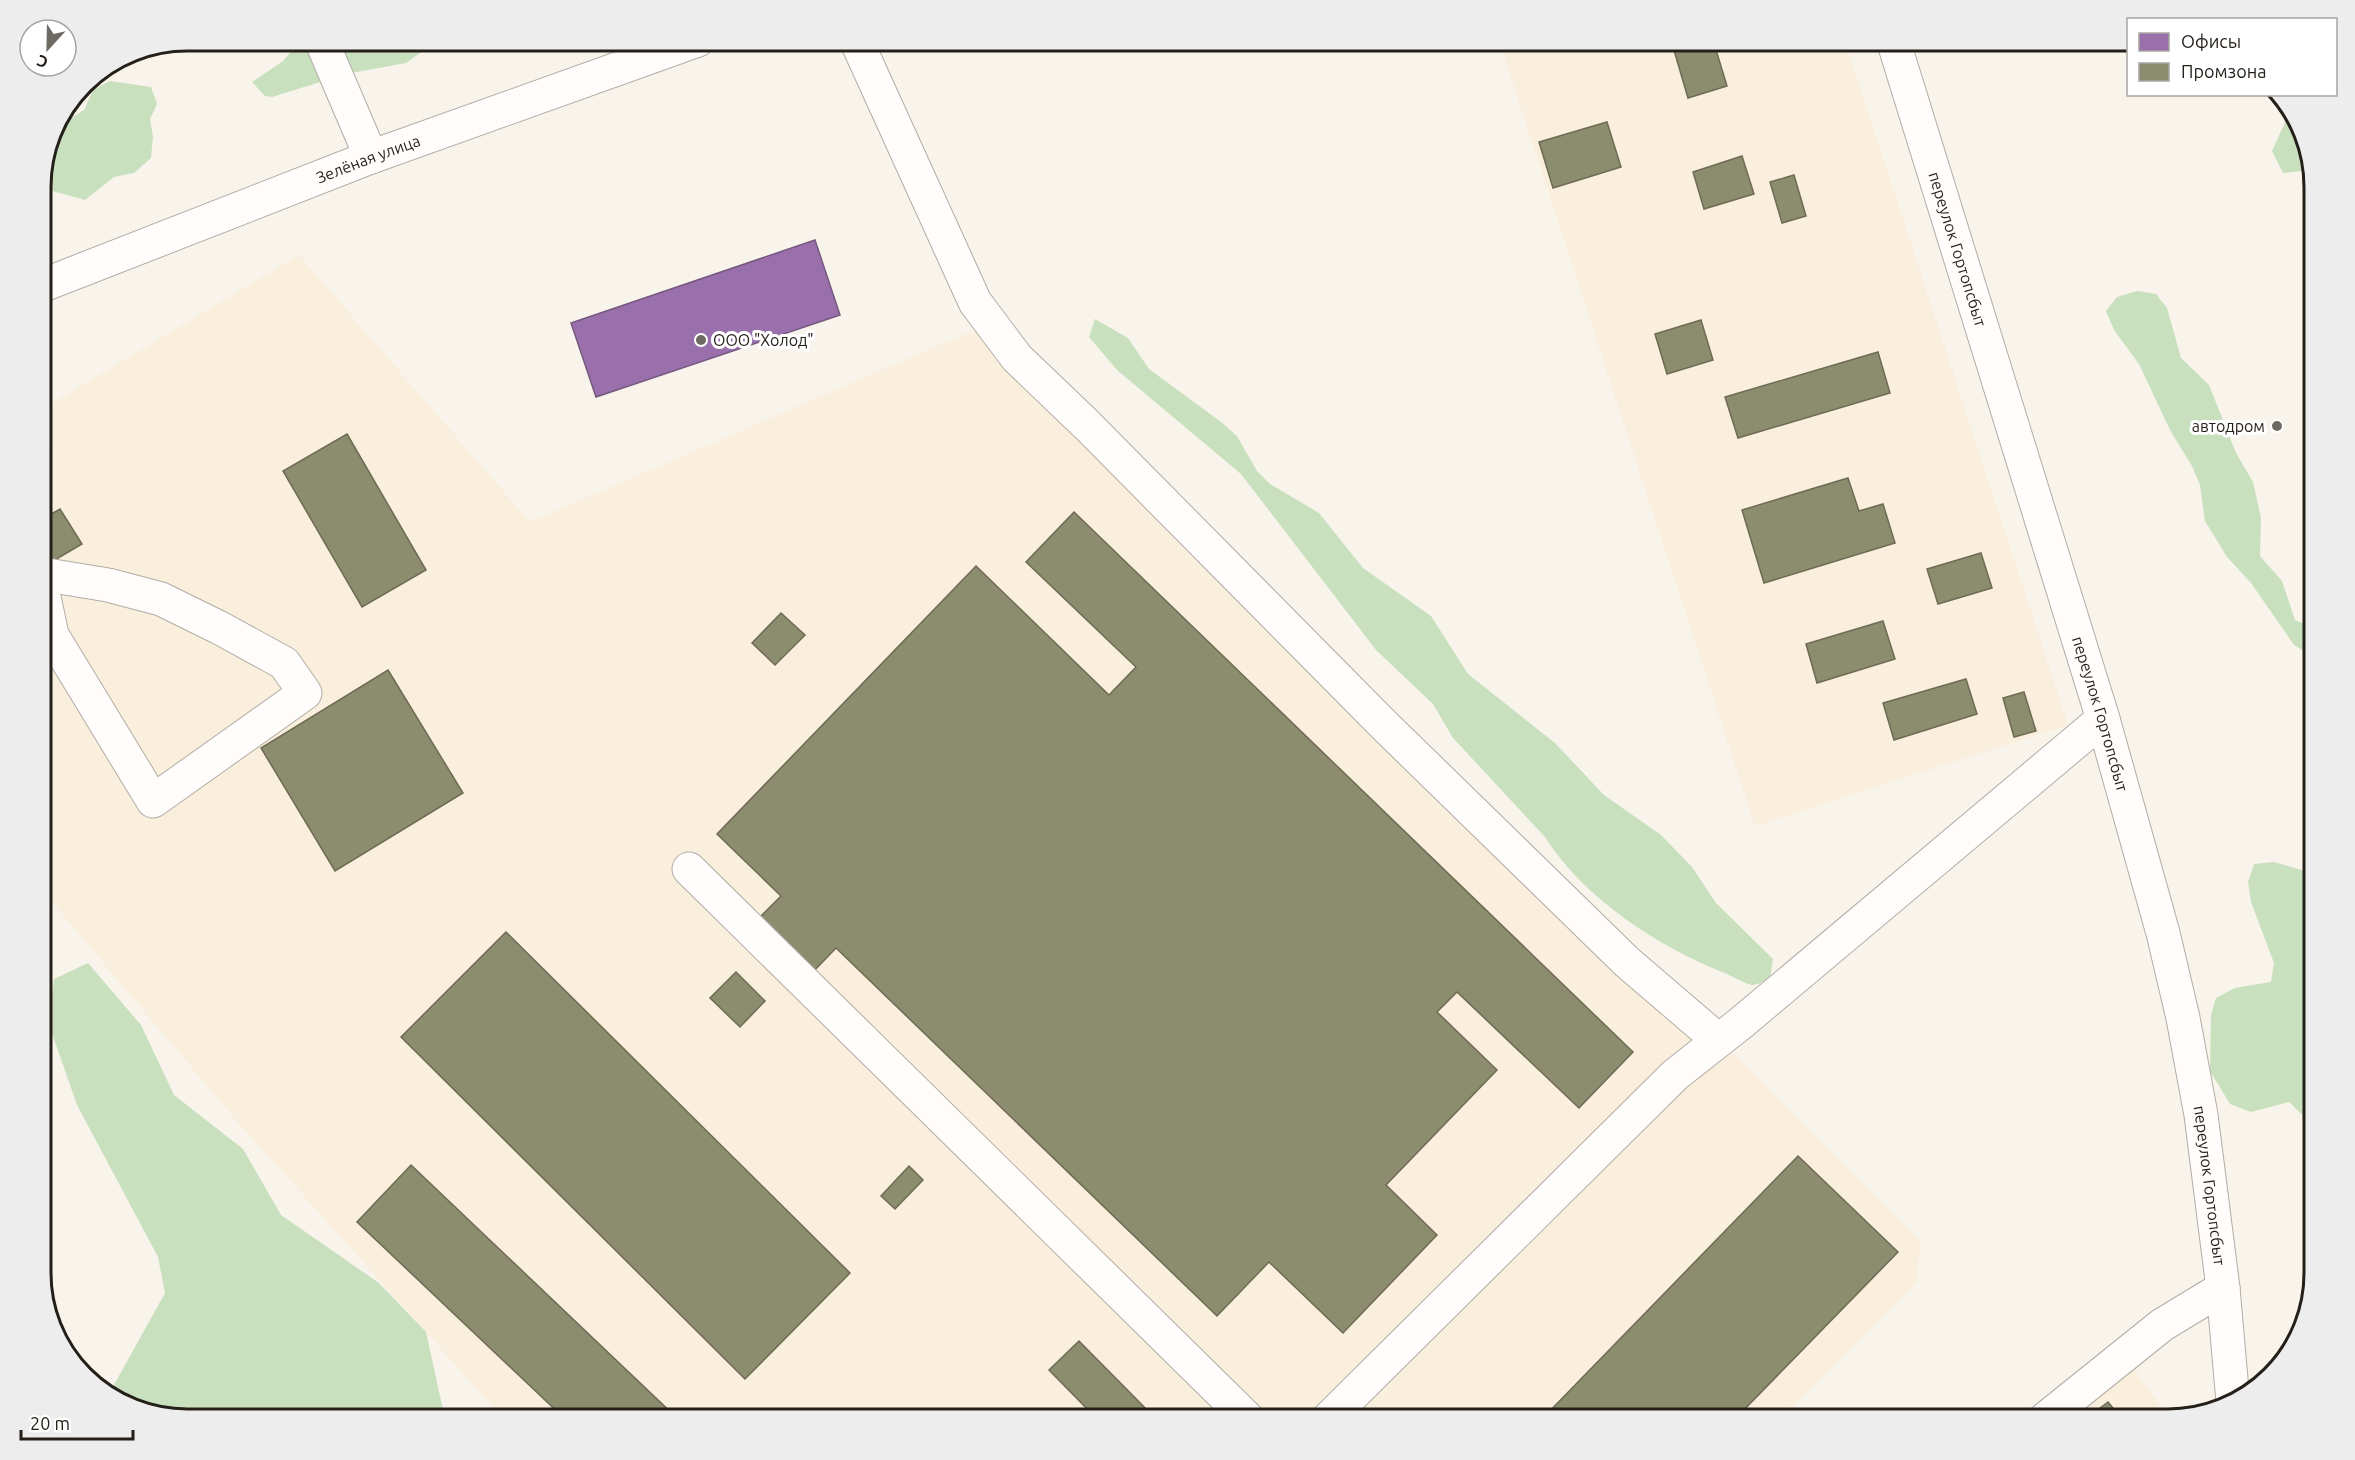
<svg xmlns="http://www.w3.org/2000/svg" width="2355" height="1460" viewBox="0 0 2355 1460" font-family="Ubuntu,sans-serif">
  <rect width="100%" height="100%" fill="#f8f3eb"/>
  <path fill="#faeedc" d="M 1541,40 L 1845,41 L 2068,725 L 1755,826 L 1503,53 Z
    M 299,255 L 530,522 L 1000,319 L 1920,1241 L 1917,1282 L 1780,1419 L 504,1419 L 234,1118 L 41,889 L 41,410 Z
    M 2131,1365 L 2170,1419 L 2058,1419 Z"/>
  <path fill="#c9e0be" d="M 300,41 L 437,41 L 406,63 L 346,74 L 272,97 L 265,96 L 252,82 L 283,61 Z
    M 110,81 L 151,87 L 157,104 L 150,119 L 153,137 L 151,158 L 134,173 L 114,177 L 85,200 L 45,189 L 41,178 L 52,130 L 84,110 L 93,90 Z
    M 2294,113 L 2310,170 L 2283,173 L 2272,151 L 2287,118 Z
    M 2137,291 L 2156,294 L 2167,308 L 2181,358 L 2209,385 L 2236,453 L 2253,482 L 2261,518 L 2260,556 L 2282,581 L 2295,620 L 2314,628 L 2314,657 L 2294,645 L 2251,583 L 2227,557 L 2205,521 L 2200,485 L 2192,466 L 2170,430 L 2139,364 L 2114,330 L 2106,311 L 2117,297 Z
    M 1095,319 L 1128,338 L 1149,369 L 1221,422 L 1237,436 L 1257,471 L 1270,484 L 1319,513 L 1363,568 L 1431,616 L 1468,674 L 1555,743 L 1604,795 L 1661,835 L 1692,867 L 1716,903 L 1773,959 L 1770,979 C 1765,981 1757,985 1752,985 C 1745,984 1734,977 1727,974 C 1660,948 1584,899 1545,837 L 1453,738 L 1433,704 L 1376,650 L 1241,474 L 1117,370 L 1089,337 Z
    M 2274,862 L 2308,872 L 2314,878 L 2314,1126 L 2289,1102 L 2251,1112 L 2230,1104 L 2210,1071 L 2211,1015 L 2216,998 L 2235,988 L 2271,982 L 2274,963 L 2251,902 L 2248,882 L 2254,864 Z
    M 88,963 L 141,1025 L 174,1095 L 243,1149 L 281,1215 L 379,1283 L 426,1332 L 445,1419 L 187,1419 L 110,1396 L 110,1392 L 165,1293 L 158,1257 L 77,1105 L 49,1025 L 54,979 Z"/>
  <path fill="#9970ab" stroke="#76587f" stroke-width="1.5" d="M 815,240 L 840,315 L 596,397 L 571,323 Z"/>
  <path fill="#8c8c6e" stroke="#6d6b54" stroke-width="1.5" d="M 1671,40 L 1713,40 L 1727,86 L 1688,98 Z
    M 1607,122 L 1621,167 L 1553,188 L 1539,142 Z
    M 1742,156 L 1754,194 L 1704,209 L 1693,172 Z
    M 1794,175 L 1806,216 L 1782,223 L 1770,182 Z
    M 1701,320 L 1713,360 L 1667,374 L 1655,334 Z
    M 1878,352 L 1890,393 L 1738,438 L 1725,397 Z
    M 347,434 L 426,570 L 362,607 L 283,471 Z
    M 1848,478 L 1859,511 L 1883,504 L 1895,543 L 1764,583 L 1742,510 Z
    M 60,509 L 82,544 L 48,564 L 41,552 L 41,520 Z
    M 1074,512 L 1633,1052 L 1579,1108 L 1457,992 L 1437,1012 L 1497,1070 L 1386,1185 L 1437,1235 L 1343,1333 L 1269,1262 L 1217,1316 L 836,948 L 812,973 L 757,920 L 781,896 L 717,834 L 976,566 L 1109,695 L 1136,667 L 1026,562 Z
    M 1981,553 L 1992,588 L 1938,604 L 1927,569 Z
    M 781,613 L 805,635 L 775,665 L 752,643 Z
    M 1883,621 L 1895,659 L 1817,683 L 1806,644 Z
    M 388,670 L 463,793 L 335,871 L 261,748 Z
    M 1966,679 L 1977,714 L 1894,740 L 1883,703 Z
    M 2024,692 L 2036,731 L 2014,737 L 2003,698 Z
    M 506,932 L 850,1273 L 745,1379 L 401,1037 Z
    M 736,972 L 765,1001 L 740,1027 L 710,998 Z
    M 1798,1156 L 1898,1252 L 1735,1419 L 1542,1419 Z
    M 411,1165 L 678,1419 L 565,1419 L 357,1222 Z
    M 909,1166 L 923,1180 L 895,1209 L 881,1196 Z
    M 1079,1341 L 1156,1419 L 1097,1419 L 1049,1370 Z
    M 2108,1402 L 2122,1419 L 2086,1419 Z"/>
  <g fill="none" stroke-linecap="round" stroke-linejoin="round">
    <defs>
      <g id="minor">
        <path d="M 321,40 L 371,157"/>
        <path d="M 856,40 L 975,302 L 1017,358 L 1087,425 L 1383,724 L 1627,962 L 1718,1040"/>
        <path id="s1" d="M 1893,40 L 2103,719 L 2163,933 L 2183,1018 L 2201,1115 L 2223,1288 L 2233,1402"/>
        <path id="s2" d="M 41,286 L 371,157 L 698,40"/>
        <path d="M 41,574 L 108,585 L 161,599 L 220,628 L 284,663 L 305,693 L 153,801 L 52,635 L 41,583"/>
        <path d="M 689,869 L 1248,1419"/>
        <path d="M 1328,1419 L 1675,1075 L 1741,1023 L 2103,719"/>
        <path d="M 2045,1419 L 2162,1325 L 2223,1288"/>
      </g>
    </defs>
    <use href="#minor" stroke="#b1ada6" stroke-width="35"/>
    <use href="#minor" stroke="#fefdfc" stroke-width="33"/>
  </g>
  <g fill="#6e6962" stroke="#fff" stroke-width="2">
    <circle cx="701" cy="340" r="6"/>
    <circle cx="2277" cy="426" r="6"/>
  </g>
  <g text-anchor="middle" stroke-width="6" stroke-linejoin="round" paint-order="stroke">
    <g font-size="16" fill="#241f19" stroke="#fff">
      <text dy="6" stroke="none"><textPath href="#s2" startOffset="351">Зелёная улица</textPath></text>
      <text dy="6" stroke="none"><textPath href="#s1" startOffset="219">переулок Гортопсбыт</textPath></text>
      <text dy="6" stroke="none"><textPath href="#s1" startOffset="705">переулок Гортопсбыт</textPath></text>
      <text dy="6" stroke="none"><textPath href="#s1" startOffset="1190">переулок Гортопсбыт</textPath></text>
    </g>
    <g font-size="16" fill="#241f19" stroke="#fff" text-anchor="start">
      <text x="713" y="346">ООО "Холод"</text>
      <text x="2265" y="432" text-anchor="end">автодром</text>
    </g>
  </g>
  <path d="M0 0H2355V1460H0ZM187 51H2168A136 136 0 0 1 2304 187V1273A136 136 0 0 1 2168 1409H187A136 136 0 0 1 51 1273V187A136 136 0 0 1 187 51Z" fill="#ededed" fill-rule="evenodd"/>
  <path fill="none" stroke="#241f19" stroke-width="3" d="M187 51H2168A136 136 0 0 1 2304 187V1273A136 136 0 0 1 2168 1409H187A136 136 0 0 1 51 1273V187A136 136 0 0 1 187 51Z"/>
  <rect x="2127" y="18" width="210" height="78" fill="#ffffff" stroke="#a7a5a3" stroke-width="1.5"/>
  <rect x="2139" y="33" width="30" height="18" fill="#9970ab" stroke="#a7a5a3" stroke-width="1.5"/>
  <text x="2181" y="48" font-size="18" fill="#241f19">Офисы</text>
  <rect x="2139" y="63" width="30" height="18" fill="#8c8c6e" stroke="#a7a5a3" stroke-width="1.5"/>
  <text x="2181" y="78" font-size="18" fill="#241f19">Промзона</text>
  <g transform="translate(48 48) rotate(202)"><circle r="28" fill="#ffffff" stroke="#a7a5a3" stroke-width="1.5"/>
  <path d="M0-4.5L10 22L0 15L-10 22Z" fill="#6e6962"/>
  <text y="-9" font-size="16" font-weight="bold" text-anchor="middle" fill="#241f19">С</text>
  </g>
  <path d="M21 1430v9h112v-9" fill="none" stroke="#241f19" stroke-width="3"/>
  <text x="30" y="1430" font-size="18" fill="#241f19" stroke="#ffffff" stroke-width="4.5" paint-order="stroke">20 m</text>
</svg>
